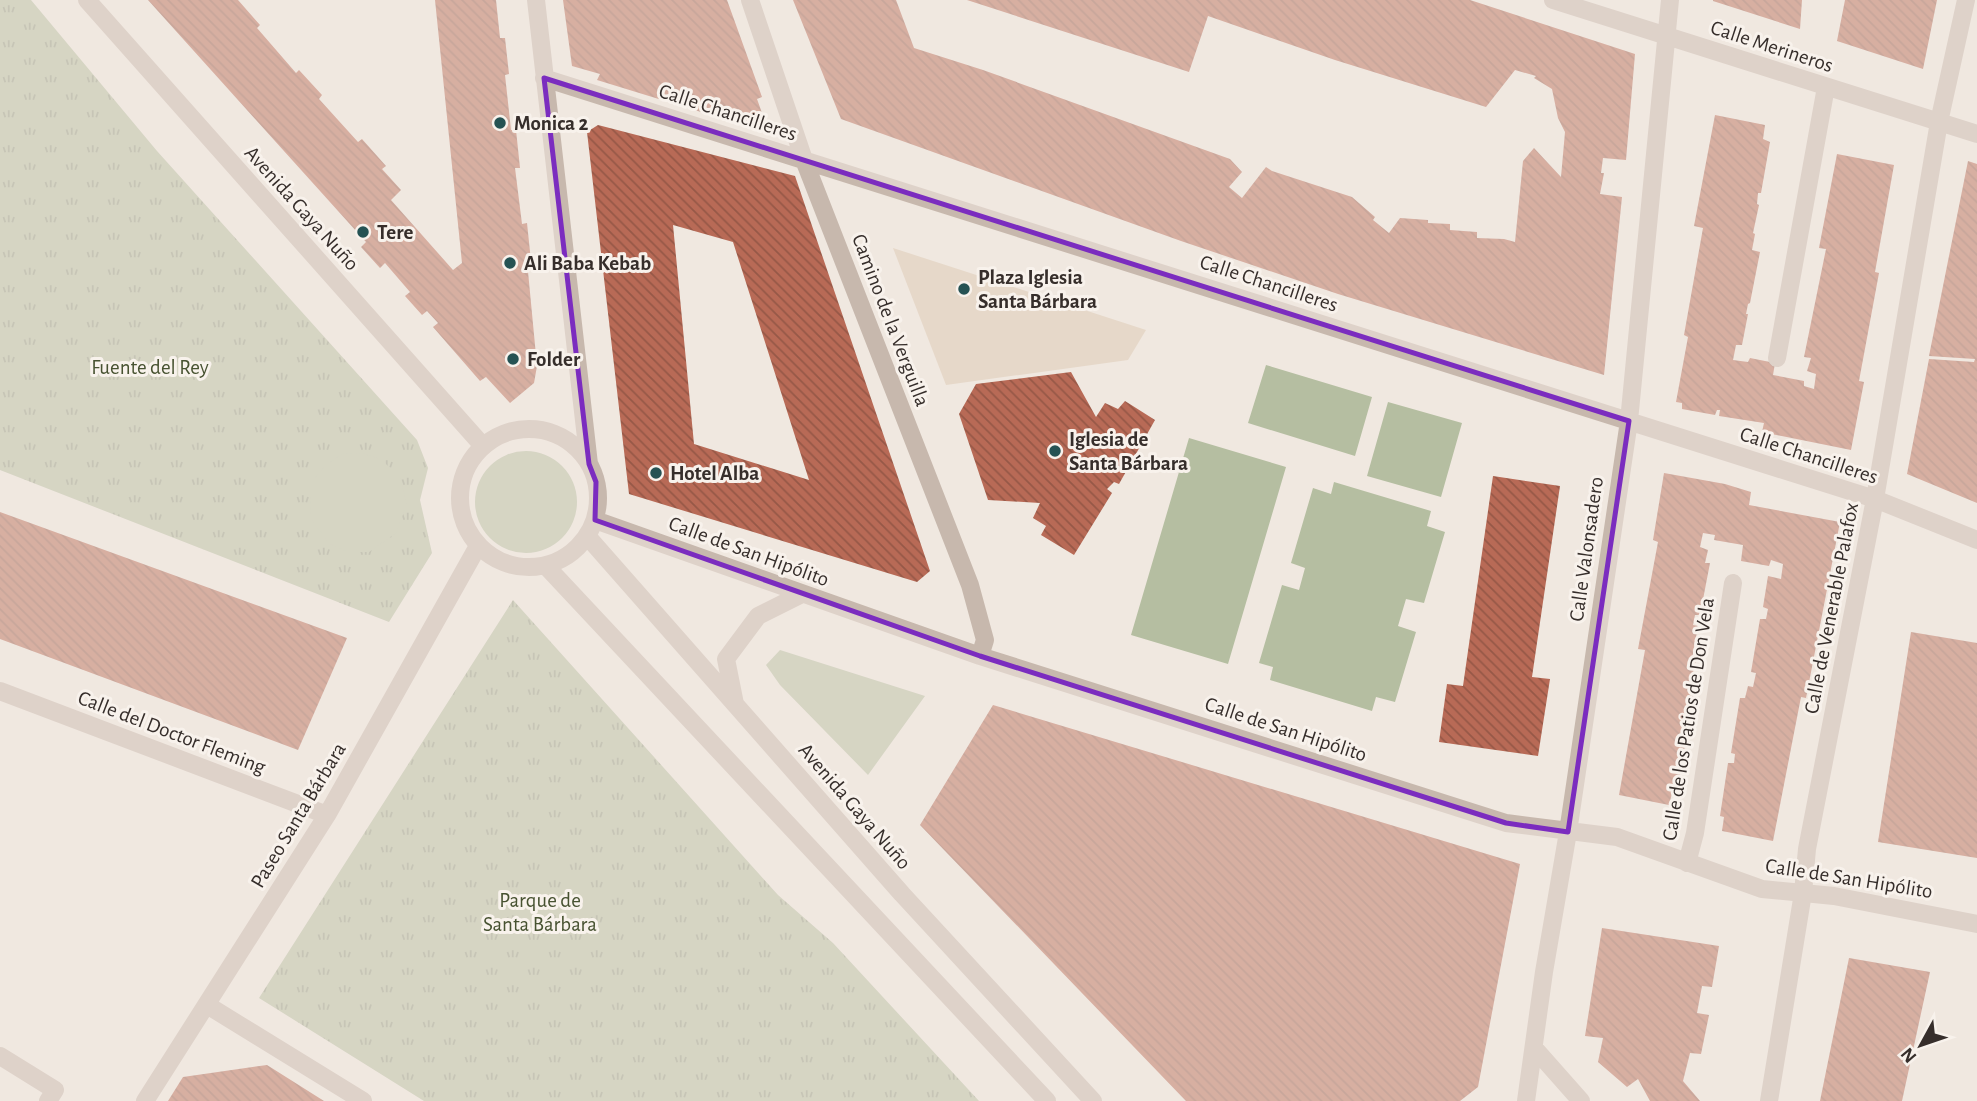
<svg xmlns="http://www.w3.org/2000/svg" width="1977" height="1101" viewBox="0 0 1977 1101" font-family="'Alegreya Sans',sans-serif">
  <defs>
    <pattern id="park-tufts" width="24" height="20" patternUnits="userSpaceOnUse" patternTransform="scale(1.75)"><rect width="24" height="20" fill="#b5bea1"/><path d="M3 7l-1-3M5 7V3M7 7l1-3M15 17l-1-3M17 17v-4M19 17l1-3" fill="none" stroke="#949b83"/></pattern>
    <pattern id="building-back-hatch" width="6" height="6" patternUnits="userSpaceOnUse" patternTransform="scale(1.75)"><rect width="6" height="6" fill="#b86a56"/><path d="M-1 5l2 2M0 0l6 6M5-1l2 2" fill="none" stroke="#965847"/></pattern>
  </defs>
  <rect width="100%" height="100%" fill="#f0e8e0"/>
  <path fill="url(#park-tufts)" d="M 0,0 L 31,0 L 157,151 L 417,440 L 428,468 L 420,500 L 432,553 L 389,622 L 0,470 Z
    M 513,600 L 778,895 L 833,943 L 979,1101 L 424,1101 L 259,998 Z"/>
  <path fill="#b5bea1" d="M 1266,365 L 1372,397 L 1355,456 L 1248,423 Z
    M 1388,402 L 1462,423 L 1441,497 L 1367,476 Z
    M 1189,438 L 1286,467 L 1228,664 L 1131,635 Z
    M475 502a51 51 0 1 1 102 0a51 51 0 1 1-102 0Z
    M 362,453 L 382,460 L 400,478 L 407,504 L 396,533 L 369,552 L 348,552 L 328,543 L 311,518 L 310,495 L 313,480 L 326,465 L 342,454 Z
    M 1334,482 L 1431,511 L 1427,526 L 1445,532 L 1424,603 L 1406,599 L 1398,626 L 1416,632 L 1395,702 L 1376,697 L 1372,711 L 1270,680 L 1273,667 L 1259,663 L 1282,585 L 1299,590 L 1305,568 L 1291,563 L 1313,488 L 1331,494 Z
    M 780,650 L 925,696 L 868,775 L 780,685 L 766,665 Z"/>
  <path fill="#e6d8c9" d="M 893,248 L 1146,330 L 1128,360 L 946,385 Z"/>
  <path fill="url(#building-back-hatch)" fill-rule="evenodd" d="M 148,0 L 238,0 L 260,25 L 257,28 L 296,73 L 299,70 L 322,95 L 319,99 L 358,142 L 362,139 L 386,166 L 382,169 L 401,190 L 391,200 L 453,270 L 462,263 L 435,0 L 496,0 L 500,38 L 505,38 L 509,74 L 505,75 L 511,130 L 516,130 L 520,168 L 515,168 L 522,224 L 527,223 L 531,261 L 527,261 L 537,366 L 534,383 L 510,403 L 486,377 L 480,381 L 433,327 L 438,323 L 427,311 L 422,315 L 405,296 L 410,292 L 385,263 L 380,268 L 361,247 L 366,242 Z
    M 563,0 L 727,0 L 762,97 L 757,99 L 762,113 L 751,122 L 729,114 L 727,120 L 597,80 L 600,74 L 572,66 Z
    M 793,0 L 896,0 L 914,48 L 983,70 L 1230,159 L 1242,172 L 1229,187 L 1242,198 L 1266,167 L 1272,171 L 1352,197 L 1375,217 L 1373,220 L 1389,233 L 1400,218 L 1428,220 L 1428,223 L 1450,224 L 1450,230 L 1477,232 L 1477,238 L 1504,239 L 1515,242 L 1523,161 L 1534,148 L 1561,177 L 1565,132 L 1558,118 L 1552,89 L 1534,78 L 1536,76 L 1515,70 L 1486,107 L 1335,60 L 1208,16 L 1189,72 L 967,0 L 1470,0 L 1635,54 L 1626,160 L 1603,158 L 1601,173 L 1604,173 L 1600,194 L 1622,197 L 1604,375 L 1338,294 L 1181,241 L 841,119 Z
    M 1802,0 L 1800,29 L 1713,1 L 1713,0 Z
    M 1845,0 L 1937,0 L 1923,69 L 1837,41 Z
    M 1715,115 L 1765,125 L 1763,139 L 1770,142 L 1761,193 L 1758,193 L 1757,204 L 1759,205 L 1753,233 L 1755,234 L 1752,250 L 1760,252 L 1750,303 L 1748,304 L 1746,314 L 1748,314 L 1742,345 L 1736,345 L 1733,360 L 1748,362 L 1750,358 L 1775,363 L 1773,375 L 1804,381 L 1804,386 L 1814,389 L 1816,374 L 1807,371 L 1811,358 L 1804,357 L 1826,249 L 1819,248 L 1837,154 L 1894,165 L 1875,272 L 1879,273 L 1859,381 L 1864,382 L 1851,450 L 1762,432 L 1764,423 L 1719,416 L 1720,410 L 1717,410 L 1715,415 L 1682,409 L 1682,403 L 1676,402 L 1688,337 L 1684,335 L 1703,228 L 1694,226 Z
    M 598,125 L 795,176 L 930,571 L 917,582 L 629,494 L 587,132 ZM 673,225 L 733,242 L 809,480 L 694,444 Z
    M 1968,161 L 1977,164 L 1977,503 L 1907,474 L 1929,359 L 1974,362 L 1975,359 L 1929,356 Z
    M 1071,372 L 1096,417 L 1105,403 L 1118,409 L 1125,401 L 1155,420 L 1119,484 L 1114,482 L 1107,489 L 1112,493 L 1074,555 L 1041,535 L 1046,526 L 1033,518 L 1040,503 L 988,500 L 959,414 L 976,384 Z
    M 1664,473 L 1725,484 L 1751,492 L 1749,505 L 1840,522 L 1806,698 L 1801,697 L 1773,841 L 1722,831 L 1724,817 L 1720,816 L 1728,763 L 1734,763 L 1735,754 L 1731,753 L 1740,698 L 1745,698 L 1748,686 L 1753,687 L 1756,673 L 1751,672 L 1760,619 L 1766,619 L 1768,609 L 1763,607 L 1768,576 L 1781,579 L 1783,564 L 1771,560 L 1769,566 L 1741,561 L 1743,545 L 1714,540 L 1715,535 L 1703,533 L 1700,547 L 1708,550 L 1705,563 L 1710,563 L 1700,615 L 1695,615 L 1693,625 L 1698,626 L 1692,659 L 1696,660 L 1693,673 L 1698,674 L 1688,728 L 1684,728 L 1681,738 L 1686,739 L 1677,793 L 1672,793 L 1669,805 L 1619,795 L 1645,650 L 1638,649 L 1658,542 L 1653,540 Z
    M 1493,476 L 1560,486 L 1532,677 L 1550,679 L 1538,756 L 1439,742 L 1447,684 L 1463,686 Z
    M 0,512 L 347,638 L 298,750 L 0,639 Z
    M 1911,632 L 1977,643 L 1977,858 L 1878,842 Z
    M 993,705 L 1520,864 L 1478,1087 L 1460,1101 L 1186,1101 L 920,825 Z
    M 1602,928 L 1719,946 L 1712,987 L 1702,986 L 1697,1013 L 1709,1015 L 1701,1054 L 1690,1053 L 1683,1081 L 1700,1101 L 1650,1101 L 1638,1079 L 1627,1087 L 1598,1062 L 1603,1038 L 1585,1036 Z
    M 1849,958 L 1930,972 L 1902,1101 L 1820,1101 Z
    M 267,1065 L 324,1101 L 168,1101 L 183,1077 Z"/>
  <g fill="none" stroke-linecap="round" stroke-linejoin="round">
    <path stroke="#c7b8ad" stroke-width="18" d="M 87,0 L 483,446
      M 536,0 L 589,464
      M 750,0 L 804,160 L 970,585 L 985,640 L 980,656
      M 1553,0 L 1977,134
      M 544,78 L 1875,499 L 1977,540
      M 1777,358 L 1826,87
      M460 498a69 69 0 1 1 138 0a69 69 0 1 1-138 0Z
      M 595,520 L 980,656 L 1506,823 L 1617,837 L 1762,889 L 1834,896 L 1977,924
      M 587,536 L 902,894 L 1093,1101
      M 546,566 L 1047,1101
      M 0,691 L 327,815
      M 735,704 L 726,659 L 758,616 L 802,594
      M 1687,863 L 1695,833 L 1733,583
      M 207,1005 L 363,1101
      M 1535,1049 L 1581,1101
      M 0,1056 L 55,1090 L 48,1101
      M 145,1101 L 327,815 L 478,546
      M 1526,1101 L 1544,972 L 1568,832 L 1629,421 L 1670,0
      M 1769,1101 L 1803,893 L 1807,849 L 1875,499 L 1939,122 L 1966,0"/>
  </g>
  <path d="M0 0H1977V1101H0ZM 544,78 L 1629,421 L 1568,832 L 1506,823 L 980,656 L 595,520 L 596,482 L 589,464 Z" fill="#f0e8e0" fill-opacity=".55" fill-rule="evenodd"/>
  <path fill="none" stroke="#7b2cbf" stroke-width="5" stroke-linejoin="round" d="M 544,78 L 1629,421 L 1568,832 L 1506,823 L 980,656 L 595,520 L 596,482 L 589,464 Z"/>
  <g fill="#255253" stroke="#f8f2ec" stroke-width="2.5">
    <circle cx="500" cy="123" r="7"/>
    <circle cx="363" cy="232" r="7"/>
    <circle cx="510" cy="263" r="7"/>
    <circle cx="964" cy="289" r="7"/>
    <circle cx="513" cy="359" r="7"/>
    <circle cx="1055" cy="451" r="7"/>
    <circle cx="656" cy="473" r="7"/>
  </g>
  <g text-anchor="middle" stroke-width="6" stroke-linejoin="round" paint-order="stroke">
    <g font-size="21" fill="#362e2b" stroke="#f8f2ec">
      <text transform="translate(1772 46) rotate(18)" y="7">Calle Merineros</text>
      <text transform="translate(728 112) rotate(18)" y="7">Calle Chancilleres</text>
      <text transform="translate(302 208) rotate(48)" y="7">Avenida Gaya Nuño</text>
      <text transform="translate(1269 283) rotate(18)" y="7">Calle Chancilleres</text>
      <text transform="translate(891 320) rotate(69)" y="7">Camino de la Verguilla</text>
      <text transform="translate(1809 455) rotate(18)" y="7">Calle Chancilleres</text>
      <text transform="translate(1586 549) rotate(-82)" y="7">Calle Valonsadero</text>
      <text transform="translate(749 551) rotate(20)" y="7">Calle de San Hipólito</text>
      <text transform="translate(1831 608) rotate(-79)" y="7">Calle de Venerable Palafox</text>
      <text transform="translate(1688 719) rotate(-81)" y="7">Calle de los Patios de Don Vela</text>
      <text transform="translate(1286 729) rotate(18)" y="7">Calle de San Hipólito</text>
      <text transform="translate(172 732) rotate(21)" y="7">Calle del Doctor Fleming</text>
      <text transform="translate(855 806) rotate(49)" y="7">Avenida Gaya Nuño</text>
      <text transform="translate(298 815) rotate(-59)" y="7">Paseo Santa Bárbara</text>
      <text transform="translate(1849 878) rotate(9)" y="7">Calle de San Hipólito</text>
    </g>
    <g font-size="21" font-weight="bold" fill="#362e2b" stroke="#f8f2ec" text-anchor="start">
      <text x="514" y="130">Monica 2</text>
      <text x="377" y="239">Tere</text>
      <text x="524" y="270">Ali Baba Kebab</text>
      <text x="978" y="284">Plaza Iglesia<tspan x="978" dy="24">Santa Bárbara</tspan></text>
      <text x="527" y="366">Folder</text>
      <text x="1069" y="446">Iglesia de<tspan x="1069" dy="24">Santa Bárbara</tspan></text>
      <text x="670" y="480">Hotel Alba</text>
    </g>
    <g font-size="21" fill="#475231" stroke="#f8f2ec">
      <text x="150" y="374">Fuente del Rey</text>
      <text x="540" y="907">Parque de<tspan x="540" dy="24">Santa Bárbara</tspan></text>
    </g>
  </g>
  <g transform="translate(1921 1045) rotate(230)" stroke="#f8f2ec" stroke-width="5" paint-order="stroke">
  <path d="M0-5L12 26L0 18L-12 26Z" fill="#362e2b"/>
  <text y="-10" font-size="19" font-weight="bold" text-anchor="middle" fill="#362e2b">N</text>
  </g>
</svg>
